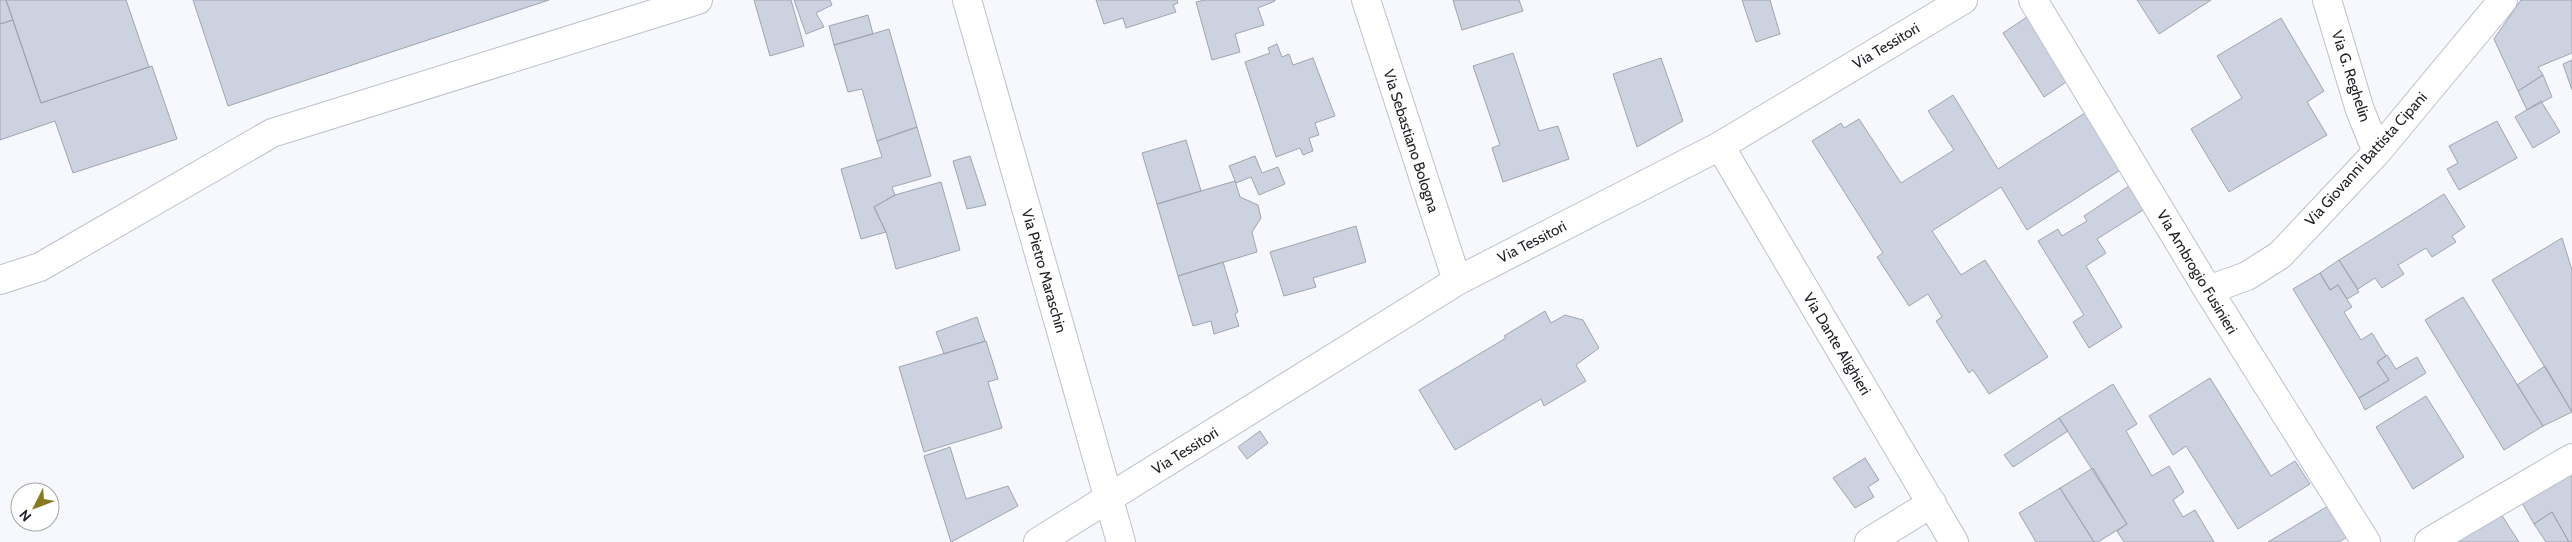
<svg xmlns="http://www.w3.org/2000/svg" width="2572" height="542" viewBox="0 0 2572 542" font-family="Cabin,sans-serif">
  <rect width="100%" height="100%" fill="#f6f8fe"/>
  <path fill="#cdd2e1" stroke="#9fa4b2" d="M 0,0 L 6,0 L 13,20 L 0,24 Z
    M 6,0 L 126,0 L 149,67 L 41,103 Z
    M 193,0 L 549,0 L 228,106 Z
    M 754,0 L 791,0 L 804,46 L 770,56 Z
    M 794,0 L 830,0 L 832,5 L 816,13 L 824,27 L 806,34 Z
    M 1096,0 L 1177,0 L 1178,3 L 1173,5 L 1176,12 L 1126,28 L 1123,18 L 1104,24 Z
    M 1205,0 L 1275,0 L 1275,1 L 1258,8 L 1264,25 L 1235,34 L 1240,52 L 1212,60 L 1196,2 Z
    M 1453,0 L 1519,0 L 1523,11 L 1462,30 Z
    M 1742,0 L 1770,0 L 1780,34 L 1756,42 Z
    M 2137,0 L 2211,0 L 2159,34 Z
    M 2521,0 L 2572,0 L 2572,53 L 2538,67 L 2543,75 L 2518,91 L 2494,39 Z
    M 868,15 L 873,34 L 834,45 L 829,26 Z
    M 2030,15 L 2072,78 L 2044,97 L 2003,33 Z
    M 2281,18 L 2324,91 L 2307,102 L 2327,135 L 2229,192 L 2191,129 L 2242,98 L 2217,56 Z
    M 13,20 L 41,103 L 152,66 L 177,139 L 73,173 L 55,121 L 0,140 L 0,24 Z
    M 889,29 L 917,127 L 877,141 L 862,89 L 848,92 L 834,45 Z
    M 1277,44 L 1282,57 L 1289,54 L 1293,65 L 1313,58 L 1335,116 L 1315,123 L 1319,135 L 1309,138 L 1313,151 L 1303,155 L 1300,148 L 1276,157 L 1245,62 L 1270,53 L 1268,48 Z
    M 1513,53 L 1539,131 L 1558,126 L 1569,159 L 1503,182 L 1492,148 L 1500,145 L 1473,66 Z
    M 1661,58 L 1683,121 L 1637,147 L 1613,74 Z
    M 2572,60 L 2572,90 L 2563,64 Z
    M 2543,75 L 2552,97 L 2527,110 L 2518,91 Z
    M 1953,95 L 1998,169 L 2088,111 L 2125,167 L 2027,230 L 2001,187 L 1932,231 L 1961,275 L 1985,260 L 2048,357 L 1989,394 L 1973,370 L 1969,373 L 1936,321 L 1942,317 L 1928,294 L 1909,306 L 1877,257 L 1883,253 L 1812,141 L 1841,123 L 1844,128 L 1859,119 L 1901,183 L 1954,150 L 1928,111 Z
    M 2541,101 L 2560,132 L 2533,148 L 2515,117 Z
    M 2497,121 L 2517,158 L 2459,190 L 2447,169 L 2458,163 L 2449,146 Z
    M 917,127 L 931,176 L 892,187 L 895,195 L 874,207 L 886,232 L 861,239 L 841,169 L 882,157 L 877,141 Z
    M 1186,140 L 1201,191 L 1157,204 L 1142,153 Z
    M 970,156 L 986,205 L 967,209 L 953,161 Z
    M 1255,156 L 1262,173 L 1278,167 L 1285,184 L 1259,195 L 1251,177 L 1236,183 L 1229,166 Z
    M 2141,178 L 2156,202 L 2097,239 L 2106,253 L 2086,266 L 2122,327 L 2089,348 L 2073,322 L 2084,315 L 2038,241 L 2058,229 L 2062,236 L 2087,221 L 2084,216 Z
    M 1235,181 L 1240,197 L 1258,205 L 1261,218 L 1252,232 L 1257,252 L 1178,276 L 1157,204 Z
    M 941,182 L 960,250 L 896,269 L 886,232 L 874,207 L 895,195 Z
    M 2444,194 L 2465,227 L 2452,236 L 2456,242 L 2432,257 L 2426,248 L 2398,265 L 2404,274 L 2382,288 L 2375,278 L 2358,289 L 2339,260 Z
    M 1356,226 L 1366,262 L 1313,278 L 1316,287 L 1284,296 L 1270,252 Z
    M 2562,238 L 2572,270 L 2572,412 L 2492,280 Z
    M 2339,260 L 2359,292 L 2347,299 L 2338,285 L 2330,290 L 2320,273 Z
    M 1223,262 L 1238,312 L 1235,314 L 1239,326 L 1214,334 L 1211,321 L 1193,326 L 1178,276 Z
    M 2320,273 L 2330,290 L 2338,285 L 2352,307 L 2344,312 L 2361,340 L 2372,333 L 2386,356 L 2377,362 L 2389,380 L 2359,398 L 2293,289 Z
    M 2463,297 L 2543,426 L 2504,450 L 2425,320 Z
    M 1545,311 L 1551,323 L 1565,315 L 1583,320 L 1599,348 L 1576,365 L 1586,381 L 1544,406 L 1541,399 L 1455,450 L 1419,390 L 1506,338 L 1504,336 Z
    M 977,317 L 985,341 L 944,354 L 936,332 Z
    M 986,341 L 998,379 L 988,382 L 1002,428 L 924,452 L 899,367 Z
    M 2387,355 L 2396,369 L 2417,357 L 2426,373 L 2365,410 L 2359,398 L 2389,380 L 2377,362 Z
    M 2545,366 L 2572,412 L 2543,426 L 2517,385 Z
    M 2210,378 L 2271,476 L 2295,461 L 2310,484 L 2238,529 L 2186,446 L 2173,455 L 2149,416 Z
    M 2113,384 L 2137,424 L 2126,431 L 2152,476 L 2169,466 L 2184,492 L 2173,500 L 2183,517 L 2195,510 L 2214,542 L 2124,542 L 2117,531 L 2127,524 L 2059,418 Z
    M 2426,396 L 2464,457 L 2413,489 L 2376,427 Z
    M 2059,418 L 2068,431 L 2013,467 L 2004,455 Z
    M 1260,431 L 1268,443 L 1247,459 L 1238,447 Z
    M 950,447 L 966,499 L 1008,486 L 1018,506 L 951,542 L 924,456 Z
    M 1865,458 L 1879,480 L 1868,487 L 1874,497 L 1855,508 L 1833,478 Z
    M 2572,461 L 2572,542 L 2569,542 L 2552,512 L 2534,524 L 2521,501 Z
    M 2093,468 L 2127,524 L 2098,542 L 2094,542 L 2060,488 Z
    M 2060,488 L 2094,542 L 2036,542 L 2019,513 Z
    M 2333,503 L 2352,534 L 2339,542 L 2268,542 Z
    M 2499,511 L 2519,542 L 2447,542 Z
    M 2552,512 L 2569,542 L 2546,542 L 2534,524 Z"/>
  <g fill="none" stroke-linecap="round" stroke-linejoin="round">
    <defs>
      <path id="minor" d="M 1366,0 L 1457,281
        M 2033,0 L 2208,290 L 2366,542
        M 2327,0 L 2360,110 L 2377,152
        M 1720,146 L 1954,542
        M 0,280 L 40,267 L 272,133 L 698,0
        M 2208,290 L 2247,276 L 2280,255 L 2377,152 L 2503,0
        M 1038,542 L 1457,281 L 1720,146 L 1963,0
        M 1869,542 L 1932,503
        M 2429,542 L 2572,458"/>
      <path id="primary" d="M 967,0 L 1121,542"/>
    </defs>
    <use href="#minor" stroke="#bcc1d0" stroke-width="30"/>
    <use href="#primary" stroke="#bcc1d0" stroke-width="30"/>
    <use href="#minor" stroke="#fff" stroke-width="28"/>
    <use href="#primary" stroke="#fff" stroke-width="28"/>
  </g>
  <g text-anchor="middle" stroke-width="4" stroke-linejoin="round" paint-order="stroke">
    <g font-size="15" fill="#1e2025" stroke="#fff">
      <text transform="translate(1886 46) rotate(-31)" y="5">Via Tessitori</text>
      <text transform="translate(2351 76) rotate(72)" y="5">Via G. Reghelin</text>
      <text transform="translate(1411 141) rotate(72)" y="5">Via Sebastiano Bologna</text>
      <text transform="translate(2366 159) rotate(-48)" y="5">Via Giovanni Battista Cipani</text>
      <text transform="translate(1532 242) rotate(-27)" y="5">Via Tessitori</text>
      <text transform="translate(1044 271) rotate(74)" y="5">Via Pietro Maraschin</text>
      <text transform="translate(2197 272) rotate(59)" y="5">Via Ambrogio Fusinieri</text>
      <text transform="translate(1837 344) rotate(59)" y="5">Via Dante Alighieri</text>
      <text transform="translate(1185 451) rotate(-32)" y="5">Via Tessitori</text>
    </g>
  </g>
  <g transform="translate(35 507) rotate(228)"><circle r="24" fill="#ffffff" stroke="#a5a6a8"/>
  <path d="M0-4L9 19L0 12L-9 19Z" fill="#857a1f"/>
  <text y="-8" font-size="14" font-weight="bold" text-anchor="middle" fill="#1e2025">N</text>
  </g>
</svg>
